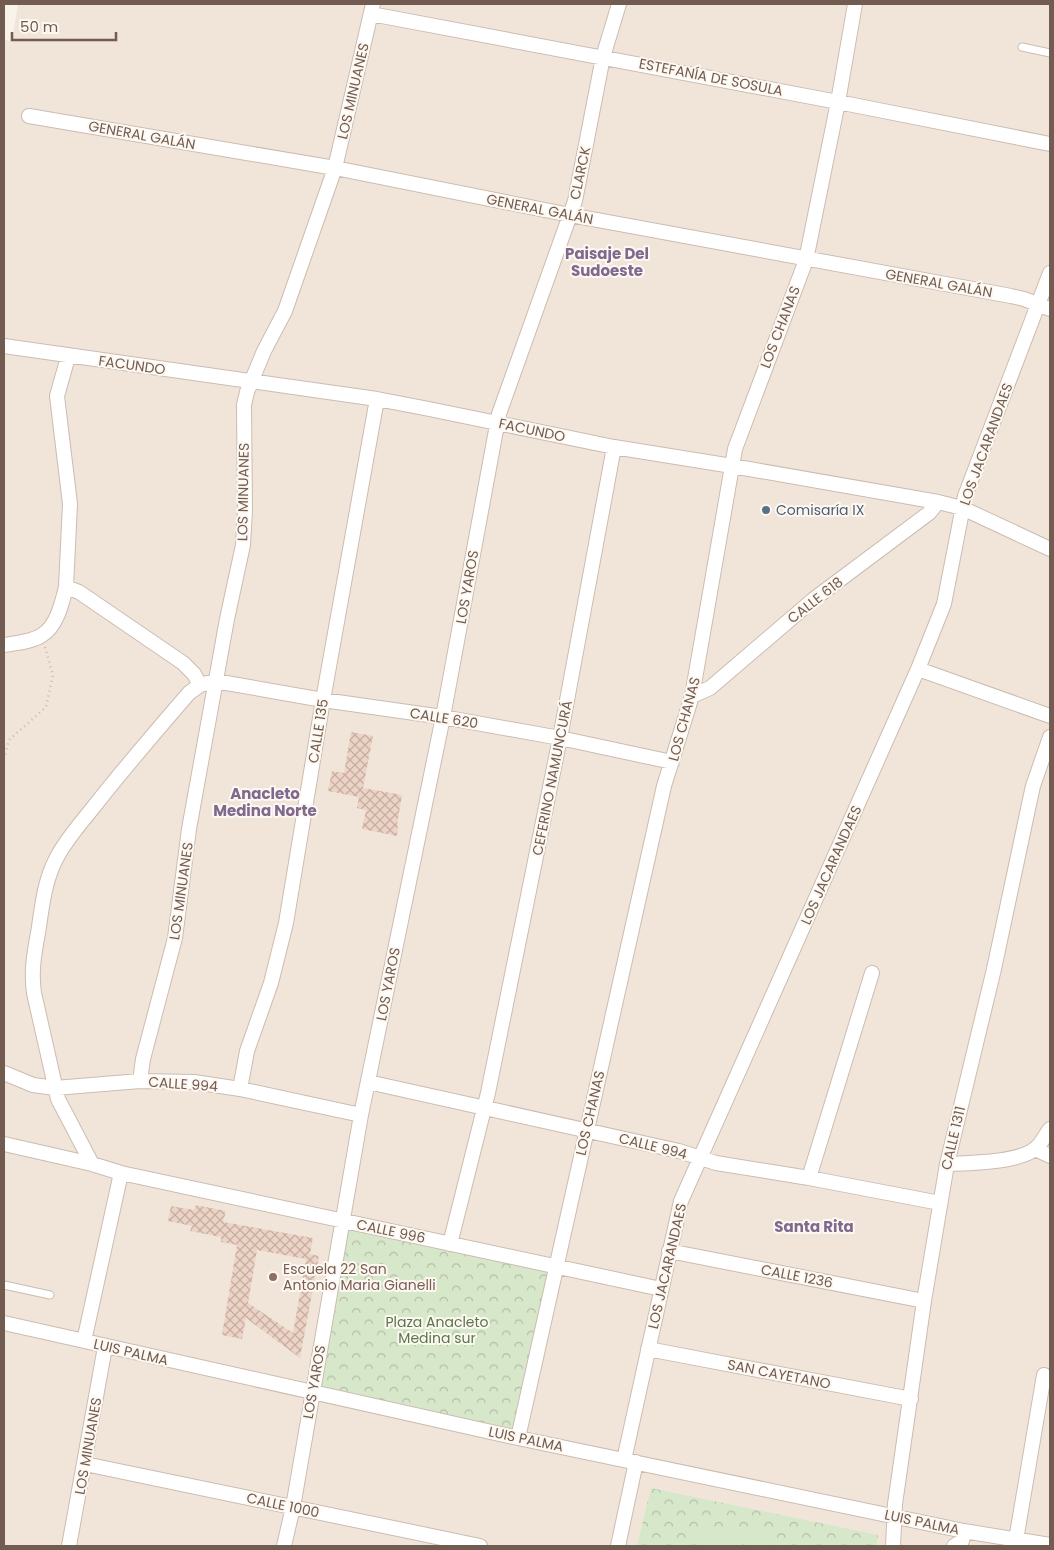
<svg xmlns="http://www.w3.org/2000/svg" width="1054" height="1550" viewBox="0 0 1054 1550" font-family="Poppins,sans-serif">
  <defs>
    <pattern id="park-crowns" width="20" height="18" patternUnits="userSpaceOnUse" patternTransform="scale(1.25)"><rect width="20" height="18" fill="#d7e7ca"/><path d="M2 6a3 3 0 1 1 6 0M12 15a3 3 0 1 1 6 0" fill="none" stroke="#b3bea6"/></pattern>
    <pattern id="building-cross-hatch" width="8" height="8" patternUnits="userSpaceOnUse" patternTransform="scale(1.25)"><rect width="8" height="8" fill="#edd3c5"/><path d="M0 0l8 8M0 8l8-8" fill="none" stroke="#c4aea2"/></pattern>
  </defs>
  <rect width="100%" height="100%" fill="#faf3ea"/>
  <path fill="#f1e5da" d="M 18,4 L 1050,4 L 1050,1546 L 4,1546 L 4,40 L 12,41 Z"/>
  <path fill="url(#park-crowns)" d="M 342,1221 L 556,1267 L 518,1438 L 313,1392 Z
    M 651,1488 L 878,1535 L 877,1546 L 637,1546 Z"/>
  <path fill="#d7e7ca" d="M 703,1528 L 738,1534 L 735,1546 L 699,1545 Z
    M 747,1531 L 773,1536 L 771,1546 L 744,1546 Z"/>
  <path fill="url(#building-cross-hatch)" fill-rule="evenodd" d="M 351,732 L 373,736 L 363,788 L 402,795 L 397,825 L 398,825 L 397,836 L 362,829 L 366,810 L 357,808 L 359,797 L 328,791 L 332,771 L 344,773 Z
    M 196,1205 L 226,1211 L 223,1222 L 313,1238 L 310,1254 L 319,1256 L 300,1358 L 246,1318 L 242,1339 L 222,1335 L 237,1245 L 221,1242 L 221,1237 L 190,1231 L 192,1226 L 168,1221 L 171,1206 L 194,1210 ZM 257,1250 L 306,1259 L 293,1333 L 248,1303 Z"/>
  <g fill="none" stroke-linecap="round" stroke-linejoin="round">
    <defs>
      <path id="service" d="M 1022,47 L 1050,53
        M 4,1285 L 50,1295"/>
      <path id="minor" d="M 371,14 L 838,102 L 1050,144
        M 29,116 L 335,168 L 570,215 L 1011,296 L 1024,299 L 1050,309
        M 4,346 L 377,399 L 429,409 L 614,447 L 732,466 L 938,502 L 962,508 L 1050,549
        M 68,357 L 57,396 L 70,504 L 66,587 L 79,592 L 183,663 L 194,674 L 200,685
        M 4,645 C 15,643 32,642 42,635 C 57,626 62,603 66,587
        M 918,669 L 1050,716
        M 692,696 L 710,688 L 814,599 L 929,513 L 938,502
        M 4,1073 L 33,1085 L 55,1088 L 140,1081 L 194,1082 L 240,1089 L 361,1115
        M 140,1081 L 143,1059 L 175,938 L 189,829 L 227,619 L 243,545 L 245,510 L 244,405 L 247,392 L 264,351 L 285,311 L 335,168 L 373,4
        M 368,1082 L 679,1151 L 716,1163 L 809,1178 L 940,1203
        M 240,1089 L 247,1051 L 271,983 L 286,923 L 323,700 L 377,399
        M 4,1144 L 92,1164 L 121,1173 L 661,1289
        M 1035,1149 L 1050,1156
        M 92,1164 L 58,1099 L 34,993 C 31,972 34,954 38,933 C 42,908 44,882 56,859 C 66,839 82,822 96,804 C 126,766 157,730 189,693 L 200,685 L 215,681 L 323,700 L 443,717 L 560,738 L 672,762
        M 947,1164 C 969,1163 1019,1163 1036,1148 C 1042,1143 1045,1135 1050,1129
        M 809,1178 L 872,973
        M 450,1244 L 488,1093 L 560,738 L 614,447
        M 669,1251 L 924,1301
        M 4,1323 L 518,1438 L 964,1531 L 1050,1545
        M 84,1341 L 121,1173
        M 648,1349 L 911,1399
        M 518,1438 L 664,786 L 692,696 L 735,449 L 806,260 L 838,102 L 855,4
        M 624,1460 L 681,1201 L 918,669 L 944,604 L 965,496 L 1050,273
        M 85,1464 L 480,1546
        M 1016,1540 L 1044,1375
        M 69,1546 L 105,1347
        M 284,1546 L 293,1507 L 361,1115 L 443,717 L 499,414 L 575,201 L 603,57 L 619,4
        M 618,1546 L 636,1462
        M 893,1546 L 895,1504 L 924,1301 L 947,1164 L 994,969 L 1028,809 L 1033,786 L 1050,737
        M 954,1546 L 962,1541 L 964,1531"/>
    </defs>
    <use href="#service" stroke="#cbbcb1" stroke-width="9"/>
    <use href="#minor" stroke="#cbbcb1" stroke-width="16"/>
    <path stroke="#d2b6a8" stroke-width="2.5" stroke-dasharray="1 4" stroke-linecap="butt" d="M 4,759 L 9,740 L 46,707 L 53,675 L 45,647"/>
    <use href="#service" stroke="#fff" stroke-width="7"/>
    <use href="#minor" stroke="#fff" stroke-width="14"/>
  </g>
  <circle fill="#5c6f8a" stroke="#fdf8f1" stroke-width="2" cx="766" cy="510" r="5"/>
  <circle fill="#8d6e63" stroke="#fdf8f1" stroke-width="2" cx="273" cy="1277" r="5"/>
  <g text-anchor="middle" stroke-width="4" stroke-linejoin="round" paint-order="stroke">
    <g font-size="14" fill="#725b50" stroke="#fdf8f1">
      <text transform="translate(711 77) rotate(11)" y="5">ESTEFANÍA DE SOSULA</text>
      <text transform="translate(353 91) rotate(-77)" y="5">LOS MINUANES</text>
      <text transform="translate(142 135) rotate(10)" y="5">GENERAL GALÁN</text>
      <text transform="translate(580 173) rotate(-78)" y="5">CLARCK</text>
      <text transform="translate(540 209) rotate(11)" y="5">GENERAL GALÁN</text>
      <text transform="translate(939 283) rotate(10)" y="5">GENERAL GALÁN</text>
      <text transform="translate(780 327) rotate(-69)" y="5">LOS CHANAS</text>
      <text transform="translate(132 365) rotate(8)" y="5">FACUNDO</text>
      <text transform="translate(532 430) rotate(12)" y="5">FACUNDO</text>
      <text transform="translate(986 444) rotate(-70)" y="5">LOS JACARANDAES</text>
      <text transform="translate(243 492) rotate(-89)" y="5">LOS MINUANES</text>
      <text transform="translate(467 587) rotate(-80)" y="5">LOS YAROS</text>
      <text transform="translate(815 600) rotate(-38)" y="5">CALLE 618</text>
      <text transform="translate(444 718) rotate(9)" y="5">CALLE 620</text>
      <text transform="translate(684 719) rotate(-75)" y="5">LOS CHANAS</text>
      <text transform="translate(318 731) rotate(-81)" y="5">CALLE 135</text>
      <text transform="translate(552 778) rotate(-79)" y="5">CEFERINO NAMUNCURÁ</text>
      <text transform="translate(831 865) rotate(-66)" y="5">LOS JACARANDAES</text>
      <text transform="translate(181 891) rotate(-82)" y="5">LOS MINUANES</text>
      <text transform="translate(388 984) rotate(-79)" y="5">LOS YAROS</text>
      <text transform="translate(183 1084) rotate(4)" y="5">CALLE 994</text>
      <text transform="translate(590 1113) rotate(-77)" y="5">LOS CHANAS</text>
      <text transform="translate(953 1138) rotate(-77)" y="5">CALLE 1311</text>
      <text transform="translate(653 1146) rotate(14)" y="5">CALLE 994</text>
      <text transform="translate(391 1231) rotate(12)" y="5">CALLE 996</text>
      <text transform="translate(667 1266) rotate(-77)" y="5">LOS JACARANDAES</text>
      <text transform="translate(797 1276) rotate(11)" y="5">CALLE 1236</text>
      <text transform="translate(131 1352) rotate(13)" y="5">LUIS PALMA</text>
      <text transform="translate(779 1374) rotate(11)" y="5">SAN CAYETANO</text>
      <text transform="translate(314 1382) rotate(-80)" y="5">LOS YAROS</text>
      <text transform="translate(526 1439) rotate(12)" y="5">LUIS PALMA</text>
      <text transform="translate(88 1446) rotate(-80)" y="5">LOS MINUANES</text>
      <text transform="translate(283 1505) rotate(12)" y="5">CALLE 1000</text>
      <text transform="translate(922 1522) rotate(12)" y="5">LUIS PALMA</text>
    </g>
    <g font-size="14" fill="#4e5e75" stroke="#fdf8f1" text-anchor="start">
      <text x="776" y="515">Comisaría IX</text>
    </g>
    <g font-size="14" fill="#785e54" stroke="#fdf8f1" text-anchor="start">
      <text x="283" y="1274">Escuela 22 San<tspan x="283" dy="16">Antonio Maria Gianelli</tspan></text>
    </g>
    <g font-size="14" fill="#59774a" stroke="#fdf8f1">
      <text x="437" y="1327">Plaza Anacleto<tspan x="437" dy="16">Medina sur</tspan></text>
    </g>
    <g font-size="15" font-weight="bold" fill="#80688e" stroke="#fdf8f1">
      <text x="607" y="259">Paisaje Del<tspan x="607" dy="17">Sudoeste</tspan></text>
      <text x="265" y="799">Anacleto<tspan x="265" dy="17">Medina Norte</tspan></text>
      <text x="814" y="1232">Santa Rita</text>
    </g>
  </g>
  <rect width="1054" height="1550" fill="none" stroke="#725b50" stroke-width="10"/>
  <path d="M12 32v8h104v-8" fill="none" stroke="#725b50" stroke-width="2.5"/>
  <text x="20" y="32" font-size="15" fill="#725b50" stroke="#fdf8f1" stroke-width="4" paint-order="stroke">50 m</text>
</svg>
